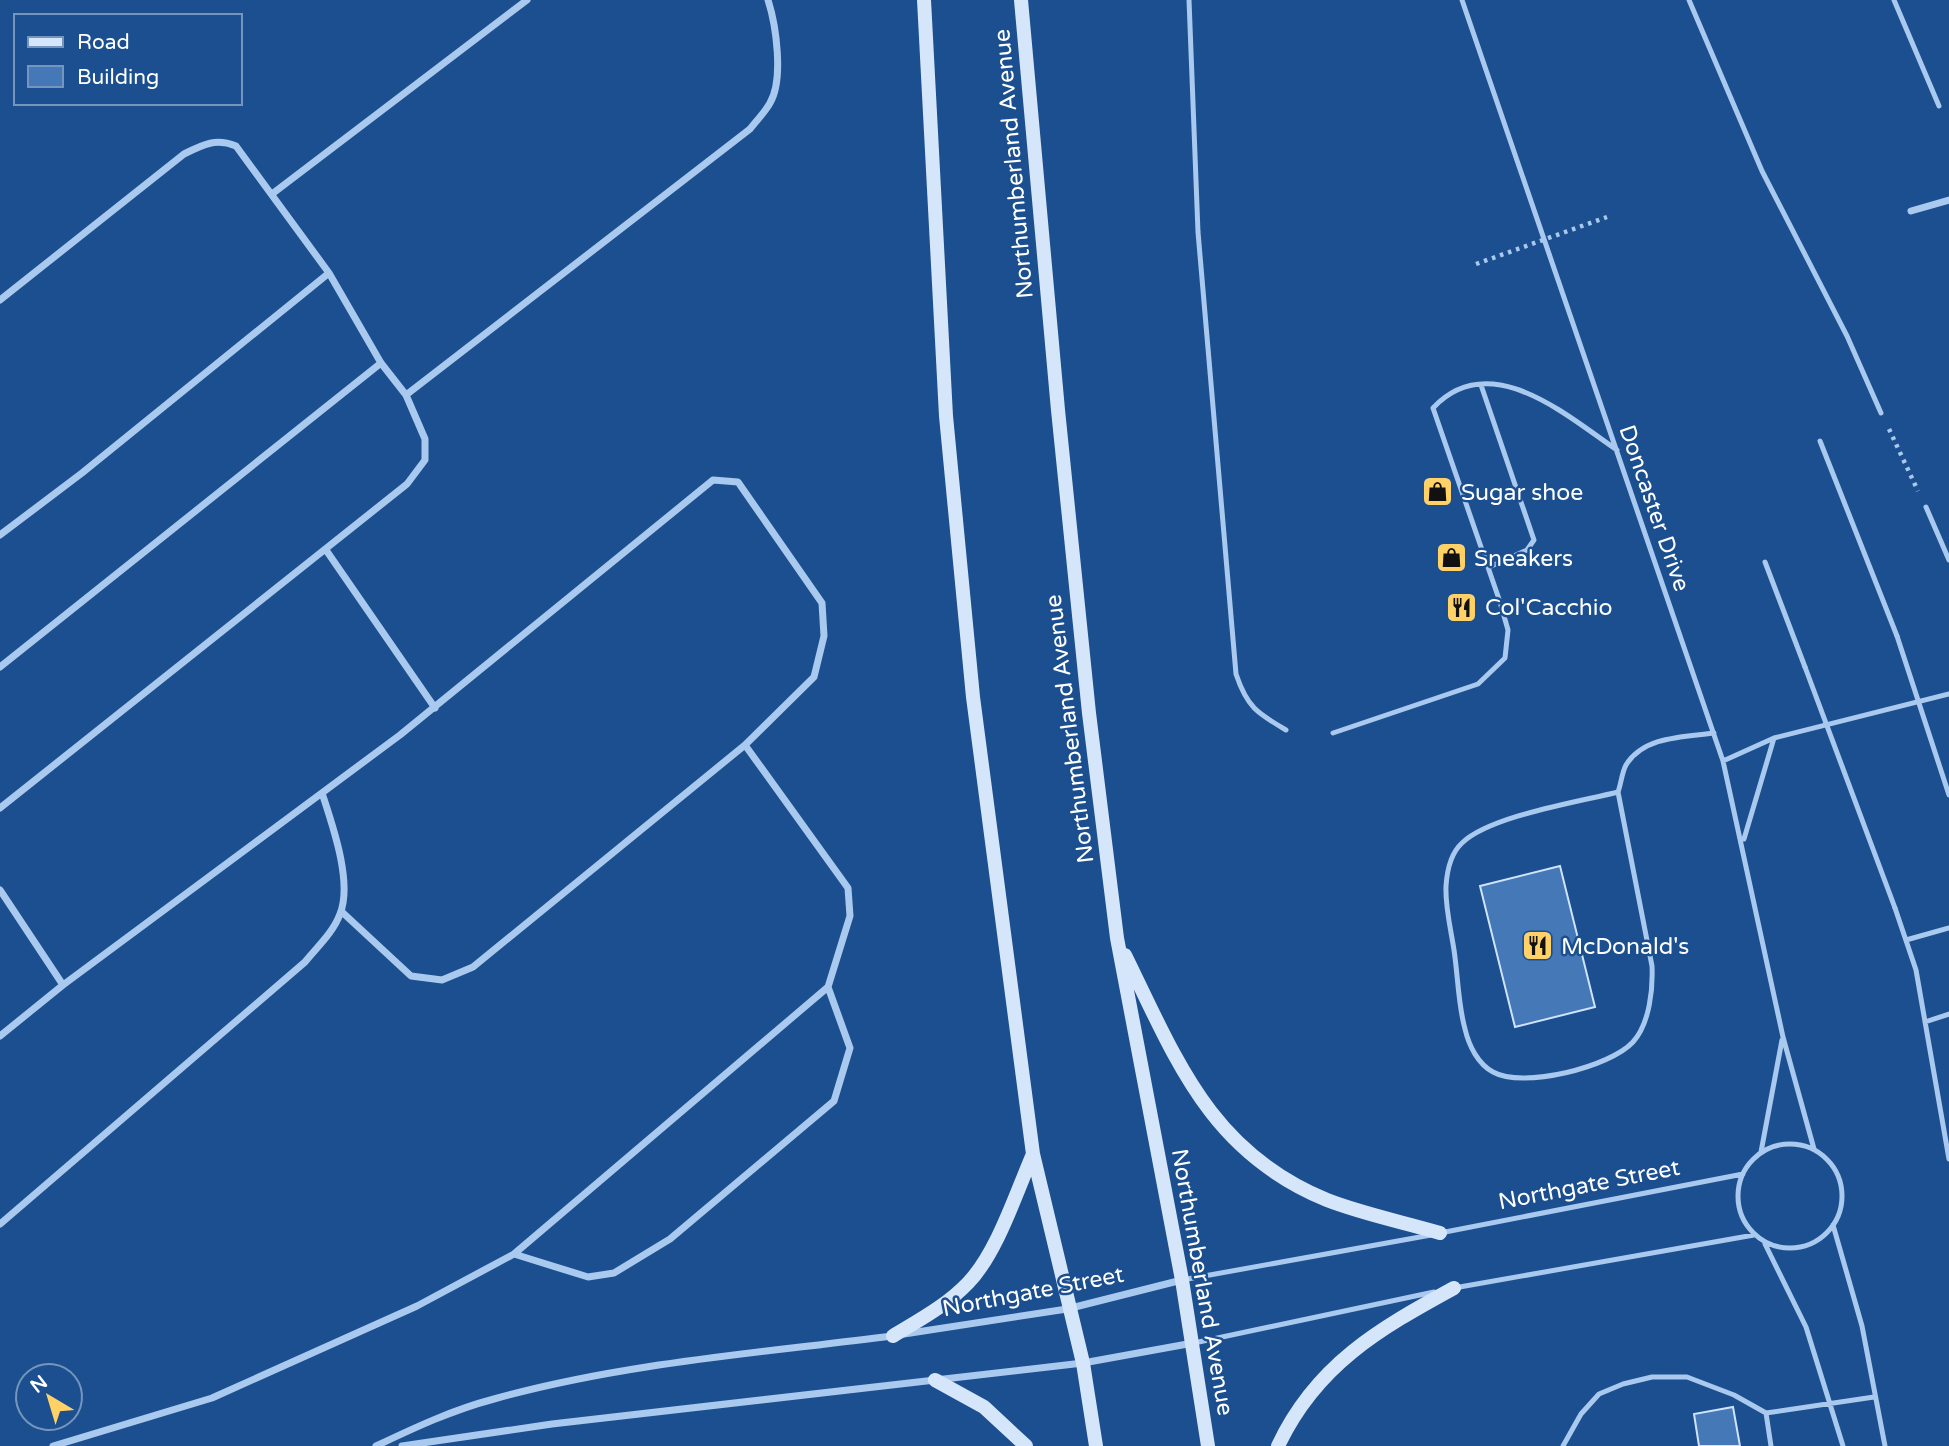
<svg xmlns="http://www.w3.org/2000/svg" width="1949" height="1446" viewBox="0 0 1949 1446" font-family="'Varela Round',sans-serif">
  <rect width="100%" height="100%" fill="#1b4f8f"/>
  <path fill="#4478b7" stroke="#cfe3fa" stroke-width="2" d="M 1560,866 L 1595,1007 L 1515,1027 L 1480,886 Z
    M 1733,1407 L 1740,1446 L 1699,1446 L 1694,1414 Z"/>
  <g fill="none" stroke-linecap="round" stroke-linejoin="round">
    <path stroke="#a9c9ee" stroke-width="4.5" stroke-dasharray="3.5 5" stroke-linecap="butt" d="M 1889,429 L 1918,491"/>
    <path stroke="#a9c9ee" stroke-width="5" d="M 1189,0 L 1198,232 L 1236,674 C 1247,707 1257,713 1286,730
      M 1462,0 L 1723,761 L 1783,1037 L 1814,1149
      M 1689,0 L 1762,171 L 1847,336 L 1881,413
      M 1894,0 L 1939,106
      M 1481,385 L 1534,540 L 1527,550 L 1489,567
      M 1820,441 L 1897,636
      M 1926,507 L 1949,560
      M 1765,562 L 1805,667
      M 1333,733 L 1478,684 L 1505,658 L 1508,630 L 1500,602 L 1433,408 C 1490,347 1567,416 1617,450
      M 1723,761 L 1774,738 L 1949,694
      M 1618,792 L 1652,966 C 1653,988 1650,1023 1633,1042 C 1610,1067 1523,1089 1493,1072 C 1478,1064 1469,1046 1465,1029 C 1458,1004 1458,976 1454,950 C 1451,930 1445,907 1446,886 C 1447,871 1450,854 1462,843 C 1490,816 1578,802 1618,792 Z
      M 1618,792 C 1621,784 1622,772 1626,765 C 1644,736 1684,737 1714,733
      M 1744,839 L 1774,738
      M 1895,908 L 1916,970 L 1949,1159
      M 1906,940 L 1949,928
      M 1925,1022 L 1949,1014
      M1738 1196a52 52 0 1 1 104 0a52 52 0 1 1-104 0Z
      M 1761,1152 L 1782,1040
      M 1833,1225 L 1862,1326 L 1885,1446
      M 1440,1233 L 1743,1174
      M 1765,1244 L 1806,1327 L 1843,1446
      M 1182,1280 L 1431,1235
      M 1454,1288 L 1754,1235
      M 1194,1343 L 1434,1292
      M 1766,1413 L 1771,1446
      M 1563,1446 L 1581,1414 L 1599,1394 L 1623,1384 L 1652,1377 L 1687,1377 L 1734,1395 L 1766,1413 L 1874,1397"/>
    <path stroke="#a9c9ee" stroke-width="7" d="M 272,194 L 527,0
      M 1911,211 L 1949,200
      M 0,300 L 184,154 C 204,144 216,138 236,146 L 329,273 L 381,363 L 406,395 L 425,439 L 425,460 L 407,484 L 0,808
      M 406,395 L 750,129 C 757,120 765,112 770,103 C 784,79 776,25 768,0
      M 0,535 L 82,473 L 329,273
      M 326,550 L 435,708
      M 0,667 L 381,363
      M 0,890 L 63,985
      M 0,1036 L 63,985 L 400,735 L 713,480 L 738,482 L 822,603 L 824,636 L 814,677 L 745,745 L 473,967 L 442,980 L 411,976 L 342,912
      M 0,1224 L 305,962 C 317,947 333,933 340,914 C 353,882 332,824 322,793
      M 514,1254 L 588,1277 L 614,1273 L 670,1239 L 834,1101 L 850,1048 L 828,987
      M 904,1334 L 1067,1309 L 1182,1280
      M 53,1446 L 212,1398 L 417,1306 L 514,1254 L 828,987 L 850,916 L 848,888 L 745,745
      M 376,1446 C 414,1428 452,1410 494,1399 C 623,1363 760,1353 892,1336
      M 402,1446 L 552,1424 L 1083,1363 L 1193,1343"/>
    <path stroke="#d6e6fa" stroke-width="14" d="M 924,0 L 946,416 L 973,697 L 1033,1154 L 1083,1363 L 1096,1446
      M 1021,0 L 1058,410 L 1089,713 L 1117,938 L 1182,1280 L 1208,1446
      M 1125,955 C 1177,1061 1210,1152 1327,1200 C 1363,1214 1403,1222 1440,1233
      M 893,1336 C 919,1320 946,1306 968,1283 C 997,1253 1016,1193 1033,1154
      M 935,1380 L 984,1407 L 1026,1446
      M 1278,1446 C 1316,1365 1379,1329 1454,1288"/>
    <path stroke="#a9c9ee" stroke-width="4.5" stroke-dasharray="3.5 5" stroke-linecap="butt" d="M 1476,264 L 1607,217"/>
    <path stroke="#a9c9ee" stroke-width="5" d="M 1897,636 L 1949,795
      M 1805,667 L 1895,908"/>
  </g>
  <defs>
    <symbol id="shop-square" viewBox="-11 -11 22 22"><rect x="-9" y="-9" width="18" height="18" rx="4" fill="#ffd166" stroke="#1b4f8f"/><path d="M-5-2.5h2.3a2.7 3.5 0 0 1 5.4 0H5L5.5 6h-11ZM-1.5-2.5h3a1.5 2.3 0 0 0-3 0Z" fill="#111"/></symbol>
    <symbol id="restaurant-square" viewBox="-11 -11 22 22"><rect x="-9" y="-9" width="18" height="18" rx="4" fill="#ffd166" stroke="#1b4f8f"/><path d="M-5-6h1v4h1v-4h1v4h1v-4h1v5L-1.5 .5V6h-2V.5L-5-1ZM5-6V6H3V1.5H1.5Q1.5-4 5-6Z" fill="#111"/></symbol>
  </defs>
  <g fill-rule="evenodd">
    <use href="#shop-square" x="1420" y="474" width="35" height="35"/>
    <use href="#shop-square" x="1434" y="540" width="35" height="35"/>
    <use href="#restaurant-square" x="1444" y="590" width="35" height="35"/>
    <use href="#restaurant-square" x="1520" y="928" width="35" height="35"/>
  </g>
  <g text-anchor="middle" stroke-width="5" stroke-linejoin="round" paint-order="stroke">
    <g font-size="23" fill="#fff" stroke="#1b4f8f">
      <text transform="translate(1013 164) rotate(-95)" y="8">Northumberland Avenue</text>
      <text transform="translate(1655 508) rotate(71)" y="8">Doncaster Drive</text>
      <text transform="translate(1069 729) rotate(-97)" y="8">Northumberland Avenue</text>
      <text transform="translate(1589 1184) rotate(-11)" y="8">Northgate Street</text>
      <text transform="translate(1203 1282) rotate(80)" y="8">Northumberland Avenue</text>
      <text transform="translate(1033 1291) rotate(-11)" y="8">Northgate Street</text>
    </g>
    <g font-size="23" fill="#fff" stroke="#1b4f8f" text-anchor="start">
      <text x="1461" y="500">Sugar shoe</text>
      <text x="1474" y="566">Sneakers</text>
      <text x="1485" y="615">Col'Cacchio</text>
      <text x="1561" y="954">McDonald's</text>
    </g>
  </g>
  <rect x="14" y="14" width="228" height="91" fill="#1b4f8f" stroke="#7695bc" stroke-width="2"/>
  <rect x="28" y="37" width="35" height="10" fill="#d6e6fa" stroke="#7695bc" stroke-width="2"/>
  <text x="77" y="49" font-size="21" fill="#ffffff">Road</text>
  <rect x="28" y="66" width="35" height="21" fill="#4478b7" stroke="#7695bc" stroke-width="2"/>
  <text x="77" y="84" font-size="21" fill="#ffffff">Building</text>
  <g transform="translate(49 1397) rotate(322)"><circle r="33" fill="#1b4f8f" stroke="#7695bc" stroke-width="2"/>
  <path d="M0-5L12 26L0 18L-12 26Z" fill="#ffd166"/>
  <text y="-10" font-size="19" font-weight="bold" text-anchor="middle" fill="#ffffff">N</text>
  </g>
</svg>
